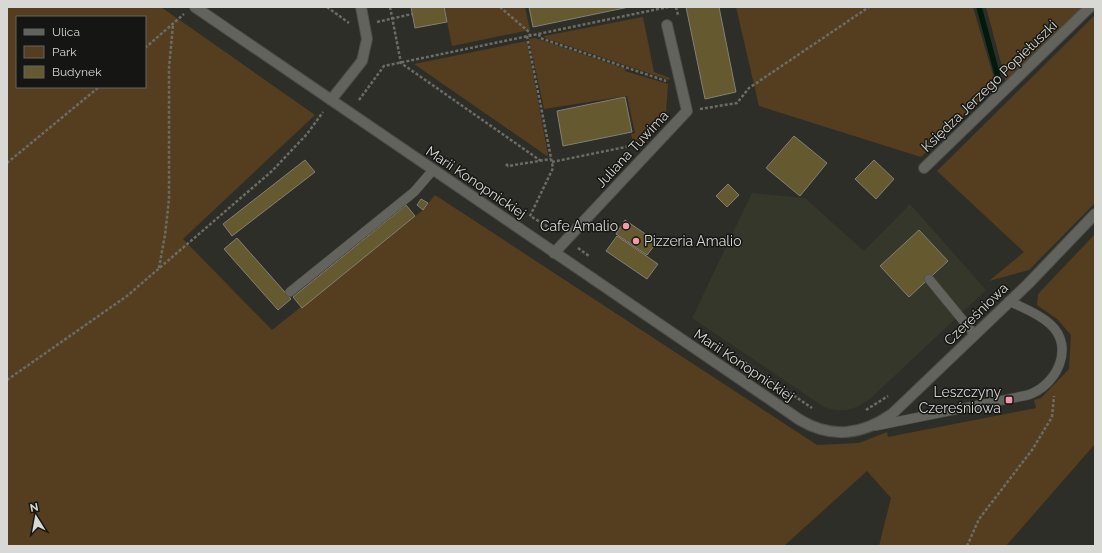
<svg xmlns="http://www.w3.org/2000/svg" width="1102" height="553" viewBox="0 0 1102 553" font-family="Raleway,sans-serif">
  <rect width="100%" height="100%" fill="#2d2e28"/>
  <path fill="#35372b" d="M 752,193 L 805,198 L 864,251 L 910,204 L 986,290 L 870,399 L 857,407 L 846,410 L 835,410 L 824,407 L 692,318 Z"/>
  <path fill="#553e1f" fill-rule="evenodd" d="M 7,7 L 161,7 L 315,115 L 183,239 L 272,330 L 423,210 L 435,195 L 817,445 L 859,443 L 887,432 L 888,437 L 1036,408 L 1034,400 L 1041,398 L 1069,369 L 1071,335 L 1057,319 L 1037,305 L 1038,294 L 1095,234 L 1095,444 L 1006,546 L 879,546 L 891,498 L 867,471 L 784,546 L 7,546 ZM 17,17 L 145,17 L 145,87 L 17,87 Z
    M 444,7 L 525,7 L 530,30 L 452,46 Z
    M 736,7 L 973,7 L 996,85 L 921,157 L 759,106 Z
    M 986,7 L 1083,7 L 1006,82 Z
    M 1095,15 L 1095,203 L 1029,270 L 989,281 L 1024,252 L 937,171 Z
    M 643,17 L 654,72 L 670,78 L 669,80 L 545,38 L 544,36 Z
    M 535,38 L 626,69 L 625,71 L 668,84 L 666,112 L 643,140 L 633,142 L 631,134 L 635,133 L 627,96 L 544,109 L 529,39 Z
    M 527,41 L 548,155 L 547,156 L 414,64 Z"/>
  <g fill="none" stroke-linecap="round" stroke-linejoin="round">
    <path stroke="#001b0c" stroke-width="5.5" d="M 979,7 L 999,81"/>
  </g>
  <path fill="#655930" stroke="#828078" d="M 411,7 L 444,7 L 447,22 L 415,28 Z
    M 529,7 L 629,7 L 533,27 Z
    M 686,7 L 719,7 L 736,92 L 705,99 Z
    M 625,97 L 632,132 L 563,146 L 557,111 Z
    M 794,136 L 827,163 L 800,196 L 766,168 Z
    M 305,160 L 315,172 L 232,236 L 223,224 Z
    M 874,160 L 894,179 L 876,199 L 855,179 Z
    M 728,184 L 739,195 L 727,207 L 716,196 Z
    M 421,199 L 428,203 L 423,210 L 417,205 Z
    M 406,205 L 415,216 L 302,308 L 293,297 Z
    M 625,220 L 657,242 L 647,255 L 616,234 Z
    M 919,230 L 948,261 L 909,297 L 880,266 Z
    M 617,236 L 658,264 L 647,279 L 606,251 Z
    M 237,238 L 291,299 L 278,310 L 224,249 Z"/>
  <g fill="none" stroke-linecap="round" stroke-linejoin="round">
    <defs>
      <path id="lane" d="M 929,279 L 975,335
        M 290,292 L 414,192 L 433,170
        M 875,426 L 1028,395 C 1056,386 1076,347 1050,324 C 1038,313 1023,308 1009,301"/>
      <path id="street" d="M 195,7 L 800,420 C 832,439 862,435 892,414 L 1028,284 L 1095,214
        M 331,100 L 362,61 L 367,39 L 361,7
        M 924,168 L 1090,7
        M 554,253 L 687,111 L 667,25"/>
    </defs>
    <use href="#lane" stroke="#4c4c48" stroke-width="10"/>
    <use href="#street" stroke="#4c4c48" stroke-width="12"/>
    <path stroke="#6c6c67" stroke-width="2.5" stroke-dasharray="3 2" stroke-linecap="butt" d="M 327,7 L 349,23
      M 390,7 L 401,63 L 541,161
      M 500,7 L 529,32 L 530,36
      M 676,7 L 678,15
      M 377,22 L 412,14
      M 539,34 L 540,38 L 666,81
      M 527,36 L 553,168 L 529,218
      M 145,48 L 184,14
      M 359,100 L 384,66 L 668,7
      M 700,109 L 737,103 L 749,88 L 869,7
      M 552,162 L 635,145
      M 7,163 L 99,87
      M 506,164 L 508,166 L 551,159
      M 532,217 L 555,231
      M 578,248 L 589,256
      M 159,268 L 165,235 L 169,199 L 169,68 L 173,25
      M 740,359 L 812,408
      M 7,380 L 127,296 L 272,171 L 307,134 L 323,112
      M 866,410 L 888,396
      M 967,546 L 979,519 L 1032,450 L 1052,417 L 1054,396"/>
    <use href="#lane" stroke="#62635c" stroke-width="9"/>
    <use href="#street" stroke="#62635c" stroke-width="10"/>
  </g>
  <g fill="#f39aa9" stroke="#151613" stroke-width="1.5">
    <circle cx="626" cy="226" r="4"/>
    <circle cx="636" cy="241" r="4"/>
    <rect x="1005" y="396" width="8" height="8" rx="2"/>
  </g>
  <g text-anchor="middle" stroke-width="3" stroke-linejoin="round" paint-order="stroke">
    <g font-size="14" fill="#d8d8d4" stroke="#151613">
      <text transform="translate(989 86) rotate(-44)" y="5">Księdza Jerzego Popiełuszki</text>
      <text transform="translate(632 149) rotate(-47)" y="5">Juliana Tuwima</text>
      <text transform="translate(476 182) rotate(34)" y="5">Marii Konopnickiej</text>
      <text transform="translate(976 314) rotate(-44)" y="5">Czereśniowa</text>
      <text transform="translate(744 365) rotate(34)" y="5">Marii Konopnickiej</text>
    </g>
    <g font-size="14" fill="#d8d8d4" stroke="#151613" text-anchor="end">
      <text x="618" y="231">Cafe Amalio</text>
      <text x="644" y="246" text-anchor="start">Pizzeria Amalio</text>
      <text x="1001" y="397">Leszczyny<tspan x="1001" dy="16">Czereśniowa</tspan></text>
    </g>
  </g>
  <rect width="1102" height="553" fill="none" stroke="#d8d8d4" stroke-width="16"/>
  <rect x="16" y="16" width="130" height="72" fill="#151613" stroke="#636460"/>
  <rect x="24" y="29" width="20" height="6" fill="#62635c" stroke="#636460"/>
  <text x="52" y="36" font-size="12" fill="#d8d8d4">Ulica</text>
  <rect x="24" y="46" width="20" height="12" fill="#553e1f" stroke="#636460"/>
  <text x="52" y="56" font-size="12" fill="#d8d8d4">Park</text>
  <rect x="24" y="66" width="20" height="12" fill="#655930" stroke="#636460"/>
  <text x="52" y="76" font-size="12" fill="#d8d8d4">Budynek</text>
  <g transform="translate(36 517) rotate(349)" stroke="#151613" stroke-width="3" paint-order="stroke">
  <path d="M0-3L7 15L0 10L-7 15Z" fill="#d8d8d4"/>
  <text y="-6" font-size="11" font-weight="bold" text-anchor="middle" fill="#d8d8d4">N</text>
  </g>
</svg>
